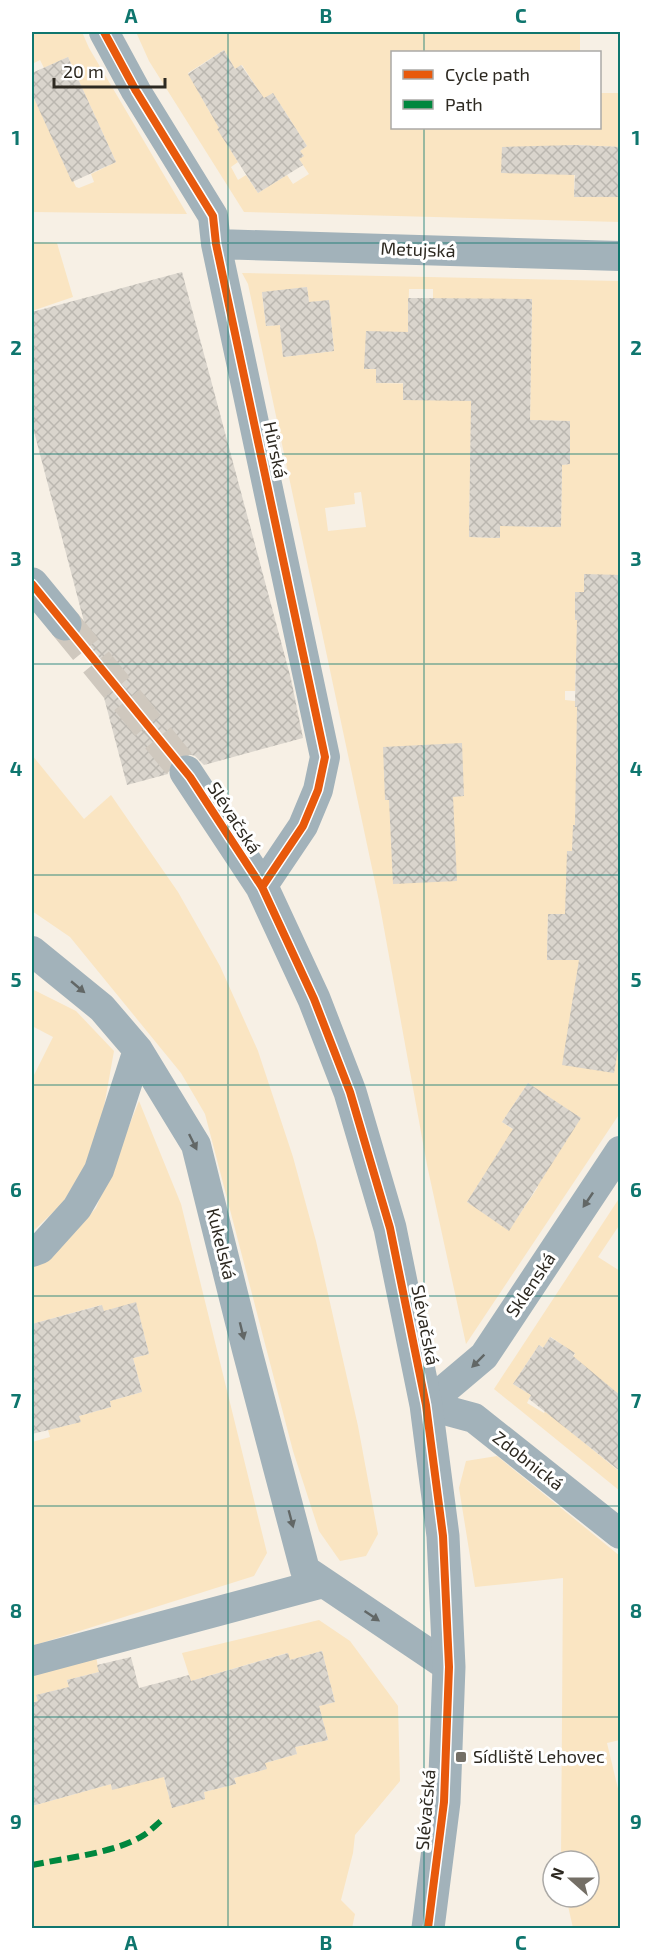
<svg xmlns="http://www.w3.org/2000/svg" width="652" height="1960" viewBox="0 0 652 1960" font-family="'Exo 2',sans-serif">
  <defs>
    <pattern id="building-cross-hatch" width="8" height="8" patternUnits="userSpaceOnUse" patternTransform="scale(1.5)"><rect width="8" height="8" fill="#dad5cd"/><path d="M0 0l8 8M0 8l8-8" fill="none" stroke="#bbb7b0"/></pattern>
  </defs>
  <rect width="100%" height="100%" fill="#f7f0e5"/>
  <path fill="#fae5c2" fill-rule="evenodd" d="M 32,32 L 82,32 L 89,48 L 187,214 L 32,212 L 32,94 L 76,187 L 79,188 L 94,182 L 91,174 L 116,162 L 68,57 L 44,68 L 40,60 L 32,64 Z
    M 136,32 L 596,32 L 580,32 L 580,52 L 392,52 L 392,128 L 600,128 L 600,93 L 620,93 L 620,147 L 575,145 L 574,196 L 620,197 L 620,222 L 244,212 L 149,61 ZM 224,50 L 235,69 L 242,65 L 257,88 L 212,116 L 188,73 ZM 273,93 L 307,146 L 300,151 L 303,156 L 299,159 L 309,174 L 293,184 L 287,175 L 258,193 L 246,175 L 238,180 L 231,167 L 238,162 L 218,129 Z
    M 32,242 L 57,243 L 73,297 L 32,311 Z
    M 242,273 L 620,281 L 620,575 L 584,575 L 584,592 L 575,592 L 575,619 L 584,620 L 576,659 L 575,691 L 565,691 L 565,700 L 575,701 L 575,707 L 620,708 L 584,758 L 576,758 L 576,771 L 583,772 L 572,851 L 567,851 L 582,914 L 548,914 L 547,959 L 620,961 L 620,1113 L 466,1344 L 427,1165 L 379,901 L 248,284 ZM 307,287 L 309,302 L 329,301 L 334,351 L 283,357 L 280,325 L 266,326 L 262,293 ZM 409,289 L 433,289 L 433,324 L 408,323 ZM 473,299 L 532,300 L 530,420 L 570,421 L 570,464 L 562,465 L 561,527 L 525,527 L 500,504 L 499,538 L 469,537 ZM 376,369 L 429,384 L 376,383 ZM 361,492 L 366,527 L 328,531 L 325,508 L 355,504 L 354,493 ZM 528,1083 L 580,1118 L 555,1157 L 502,1122 ZM 495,1159 L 538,1187 L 509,1230 L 467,1202 Z
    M 32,755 L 84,819 L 111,795 L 178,892 L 220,966 L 258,1051 L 293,1157 L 316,1241 L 358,1426 L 378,1534 L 366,1556 L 340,1561 L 319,1531 L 293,1451 L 205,1114 L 181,1073 L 70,937 L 32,911 Z
    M 32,989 L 76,1011 L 114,1051 L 97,1146 L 62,1204 L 32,1232 L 32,1079 L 53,1037 L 32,1026 Z
    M 139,1101 L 181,1204 L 267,1553 L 254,1576 L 32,1646 L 32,1442 L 50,1437 L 48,1430 L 80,1422 L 79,1416 L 111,1407 L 110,1401 L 142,1392 L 133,1358 L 149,1354 L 136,1303 L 104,1311 L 101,1305 L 32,1324 L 32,1266 L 59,1249 L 96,1208 Z
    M 620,1197 L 620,1224 L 598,1257 L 620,1271 L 620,1396 L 570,1431 L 620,1472 L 620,1491 L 494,1389 ZM 551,1337 L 575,1354 L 568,1364 L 564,1381 L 544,1413 L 527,1403 L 531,1395 L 513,1384 L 539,1345 L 544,1348 Z
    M 497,1456 L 620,1556 L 620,1740 L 607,1743 L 620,1797 L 620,1928 L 573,1928 L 566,1897 L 589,1897 L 589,1861 L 561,1861 L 563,1578 L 475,1587 L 459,1488 L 466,1461 Z
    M 319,1620 L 350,1641 L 398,1706 L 400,1781 L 355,1835 L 353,1853 L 341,1900 L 355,1914 L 352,1928 L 32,1928 L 32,1806 L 111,1784 L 112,1790 L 156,1749 L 172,1807 L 205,1799 L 204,1792 L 236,1784 L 234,1778 L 266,1769 L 265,1763 L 297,1754 L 295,1747 L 328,1740 L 319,1706 L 335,1702 L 322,1651 L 290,1660 L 287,1653 L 191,1681 L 182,1653 Z
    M 95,1651 L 99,1672 L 67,1680 L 69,1687 L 37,1695 L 38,1701 L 32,1703 L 32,1672 Z"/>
  <path fill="url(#building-cross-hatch)" d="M 224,50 L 235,69 L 241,65 L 264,98 L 273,93 L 307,146 L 300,151 L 304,156 L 299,159 L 303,165 L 258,193 L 217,129 L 219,128 L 188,74 Z
    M 68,57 L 116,162 L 72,182 L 32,94 L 32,73 Z
    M 574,145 L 621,147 L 621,197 L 574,197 L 575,175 L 501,173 L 502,147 Z
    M 182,272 L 291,679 L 303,738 L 204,765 L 195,756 L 184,753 L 175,757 L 170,763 L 168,774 L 127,785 L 32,424 L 32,312 Z
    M 307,287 L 309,302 L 329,300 L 334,351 L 283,357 L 280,325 L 266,326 L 262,292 Z
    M 408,298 L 532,299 L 530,420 L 570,421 L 570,464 L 562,465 L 561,527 L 500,526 L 500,538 L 469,537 L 471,401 L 403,400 L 403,383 L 376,383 L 376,369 L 364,369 L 366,331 L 408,332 Z
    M 584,574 L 621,575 L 621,1033 L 614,1073 L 562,1065 L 579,960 L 547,960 L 548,914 L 565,914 L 567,851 L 572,851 L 573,825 L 575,825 L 577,707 L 575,707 L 575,701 L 577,620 L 575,620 L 575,592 L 584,592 Z
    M 462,743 L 464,796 L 453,797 L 457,881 L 393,884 L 389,800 L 385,800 L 383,747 Z
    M 528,1083 L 581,1118 L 509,1231 L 467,1202 L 513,1129 L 502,1122 Z
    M 136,1302 L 149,1354 L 133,1358 L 142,1392 L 110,1401 L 111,1407 L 79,1416 L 81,1422 L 32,1434 L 32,1324 L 102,1305 L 104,1311 Z
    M 550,1337 L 575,1353 L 573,1356 L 621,1396 L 621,1472 L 529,1399 L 531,1395 L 513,1384 L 539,1345 L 543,1348 Z
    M 322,1651 L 335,1702 L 319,1706 L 328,1740 L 295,1747 L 297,1754 L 265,1763 L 267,1769 L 234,1778 L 236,1784 L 204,1792 L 205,1799 L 172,1808 L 164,1777 L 112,1790 L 111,1784 L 32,1806 L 32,1703 L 38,1701 L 36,1695 L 69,1687 L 67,1680 L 99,1672 L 97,1665 L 131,1657 L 139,1688 L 189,1675 L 191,1681 L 288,1653 L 290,1660 Z"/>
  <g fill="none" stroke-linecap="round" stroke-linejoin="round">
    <path stroke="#cfc8be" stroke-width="33" stroke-dasharray="33 16" stroke-linecap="butt" d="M 65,624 L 186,772"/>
    <path stroke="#a2b2ba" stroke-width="30" d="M 104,32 L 136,91 L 213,216 L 216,244 L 325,757 L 318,790 L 303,826 L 262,887
      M 216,244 L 620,256
      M 32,951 L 102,1008 L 138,1050 L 196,1145 L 247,1350 L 305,1570 L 449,1667
      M 32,1252 L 40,1249 L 77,1208 L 99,1170 L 138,1050
      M 426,1405 L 484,1356 L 620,1151
      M 426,1405 L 474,1418 L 620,1534
      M 32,1661 L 323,1583"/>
    <path stroke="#a2b2ba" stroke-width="33" d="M 32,584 L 65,624
      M 186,772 L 262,887 L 314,999 L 350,1092 L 390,1228 L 426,1405 L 443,1536 L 449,1667 L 444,1802 L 428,1928"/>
    <path stroke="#00873e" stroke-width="6" stroke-dasharray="12 6" stroke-linecap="butt" d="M 32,1865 C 65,1858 116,1853 144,1835 C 150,1831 156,1825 162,1820"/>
    <defs>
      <path id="cycleway" d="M 104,32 L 136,91 L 213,216 L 216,244 L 325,757 L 318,790 L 303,826 L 262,887
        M 32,584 L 190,777 L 262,887 L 314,999 L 350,1092 L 390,1228 L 426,1405 L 443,1536 L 449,1667 L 444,1802 L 428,1928"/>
    </defs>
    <use href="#cycleway" stroke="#fff" stroke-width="11"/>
    <use href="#cycleway" stroke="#e8590c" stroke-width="8"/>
  </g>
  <defs><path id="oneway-solid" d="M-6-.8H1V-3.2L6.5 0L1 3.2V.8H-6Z" transform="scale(1.5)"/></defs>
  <g fill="#626766">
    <use href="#oneway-solid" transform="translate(78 987) rotate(40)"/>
    <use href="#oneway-solid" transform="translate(193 1142) rotate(64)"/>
    <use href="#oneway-solid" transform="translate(588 1200) rotate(124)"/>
    <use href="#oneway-solid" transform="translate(242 1331) rotate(76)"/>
    <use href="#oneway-solid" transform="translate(478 1361) rotate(135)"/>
    <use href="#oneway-solid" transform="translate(291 1519) rotate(75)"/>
    <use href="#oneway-solid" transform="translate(372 1616) rotate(34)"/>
  </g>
  <path fill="none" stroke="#0f766e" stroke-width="1.5" stroke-opacity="0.55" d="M 228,32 L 228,1928M 424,32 L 424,52M 424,128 L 424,1928M 32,243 L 620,243M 32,454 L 620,454M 32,664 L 620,664M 32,875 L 620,875M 32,1085 L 620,1085M 32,1296 L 620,1296M 32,1506 L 620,1506M 32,1717 L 620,1717"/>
  <rect fill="#746f66" stroke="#fff" stroke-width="2" x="455" y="1751" width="12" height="12" rx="3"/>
  <g text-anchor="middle" stroke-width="6" stroke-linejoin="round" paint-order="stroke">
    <g font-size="18" fill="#2d2921" stroke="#fff">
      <text transform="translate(418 250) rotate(2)" y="6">Metujská</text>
      <text transform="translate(275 450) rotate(78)" y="6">Hůrská</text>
      <text transform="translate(234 818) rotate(57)" y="6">Slévačská</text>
      <text transform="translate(221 1244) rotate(76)" y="6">Kukelská</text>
      <text transform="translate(531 1285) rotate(-56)" y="6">Sklenská</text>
      <text transform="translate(425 1325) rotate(79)" y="6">Slévačská</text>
      <text transform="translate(528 1461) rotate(38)" y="6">Zdobnická</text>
      <text transform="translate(426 1810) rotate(-85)" y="6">Slévačská</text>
    </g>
    <g font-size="18" fill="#2d2921" stroke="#fff" text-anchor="start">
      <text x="473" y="1763">Sídliště Lehovec</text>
    </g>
  </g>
  <rect width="652" height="1960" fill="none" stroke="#ffffff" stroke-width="66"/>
  <rect x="391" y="51" width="210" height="78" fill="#ffffff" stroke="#aba9a6" stroke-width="1.5"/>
  <rect x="403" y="70" width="30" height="9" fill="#e8590c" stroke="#aba9a6" stroke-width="1.5"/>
  <text x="445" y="81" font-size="18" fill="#2d2921">Cycle path</text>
  <rect x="403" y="100" width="30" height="9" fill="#00873e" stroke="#aba9a6" stroke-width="1.5"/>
  <text x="445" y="111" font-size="18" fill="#2d2921">Path</text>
  <g transform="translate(571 1879) rotate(291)"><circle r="28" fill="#ffffff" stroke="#aba9a6" stroke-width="1.5"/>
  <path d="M0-4.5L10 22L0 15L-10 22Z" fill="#746f66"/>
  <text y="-9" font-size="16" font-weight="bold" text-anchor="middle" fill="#2d2921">N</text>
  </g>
  <path d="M54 78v9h111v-9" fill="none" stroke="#2d2921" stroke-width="3"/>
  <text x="63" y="78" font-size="18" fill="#2d2921" stroke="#ffffff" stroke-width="4.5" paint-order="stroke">20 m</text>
  <rect x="33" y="33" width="586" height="1894" fill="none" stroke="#0f766e" stroke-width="2"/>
  <g font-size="20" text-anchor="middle" font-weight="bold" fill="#0f766e">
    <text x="131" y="23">A</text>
    <text x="326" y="23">B</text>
    <text x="521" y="23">C</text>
    <text x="16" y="145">1</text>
    <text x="636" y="145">1</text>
    <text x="16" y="355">2</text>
    <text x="636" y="355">2</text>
    <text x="16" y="566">3</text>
    <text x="636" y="566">3</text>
    <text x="16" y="776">4</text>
    <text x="636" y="776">4</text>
    <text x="16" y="987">5</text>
    <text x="636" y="987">5</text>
    <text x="16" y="1197">6</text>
    <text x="636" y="1197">6</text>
    <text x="16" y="1408">7</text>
    <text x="636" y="1408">7</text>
    <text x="16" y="1618">8</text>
    <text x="636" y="1618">8</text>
    <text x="16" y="1829">9</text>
    <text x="636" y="1829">9</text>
    <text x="131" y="1950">A</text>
    <text x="326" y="1950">B</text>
    <text x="521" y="1950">C</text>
  </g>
</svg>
